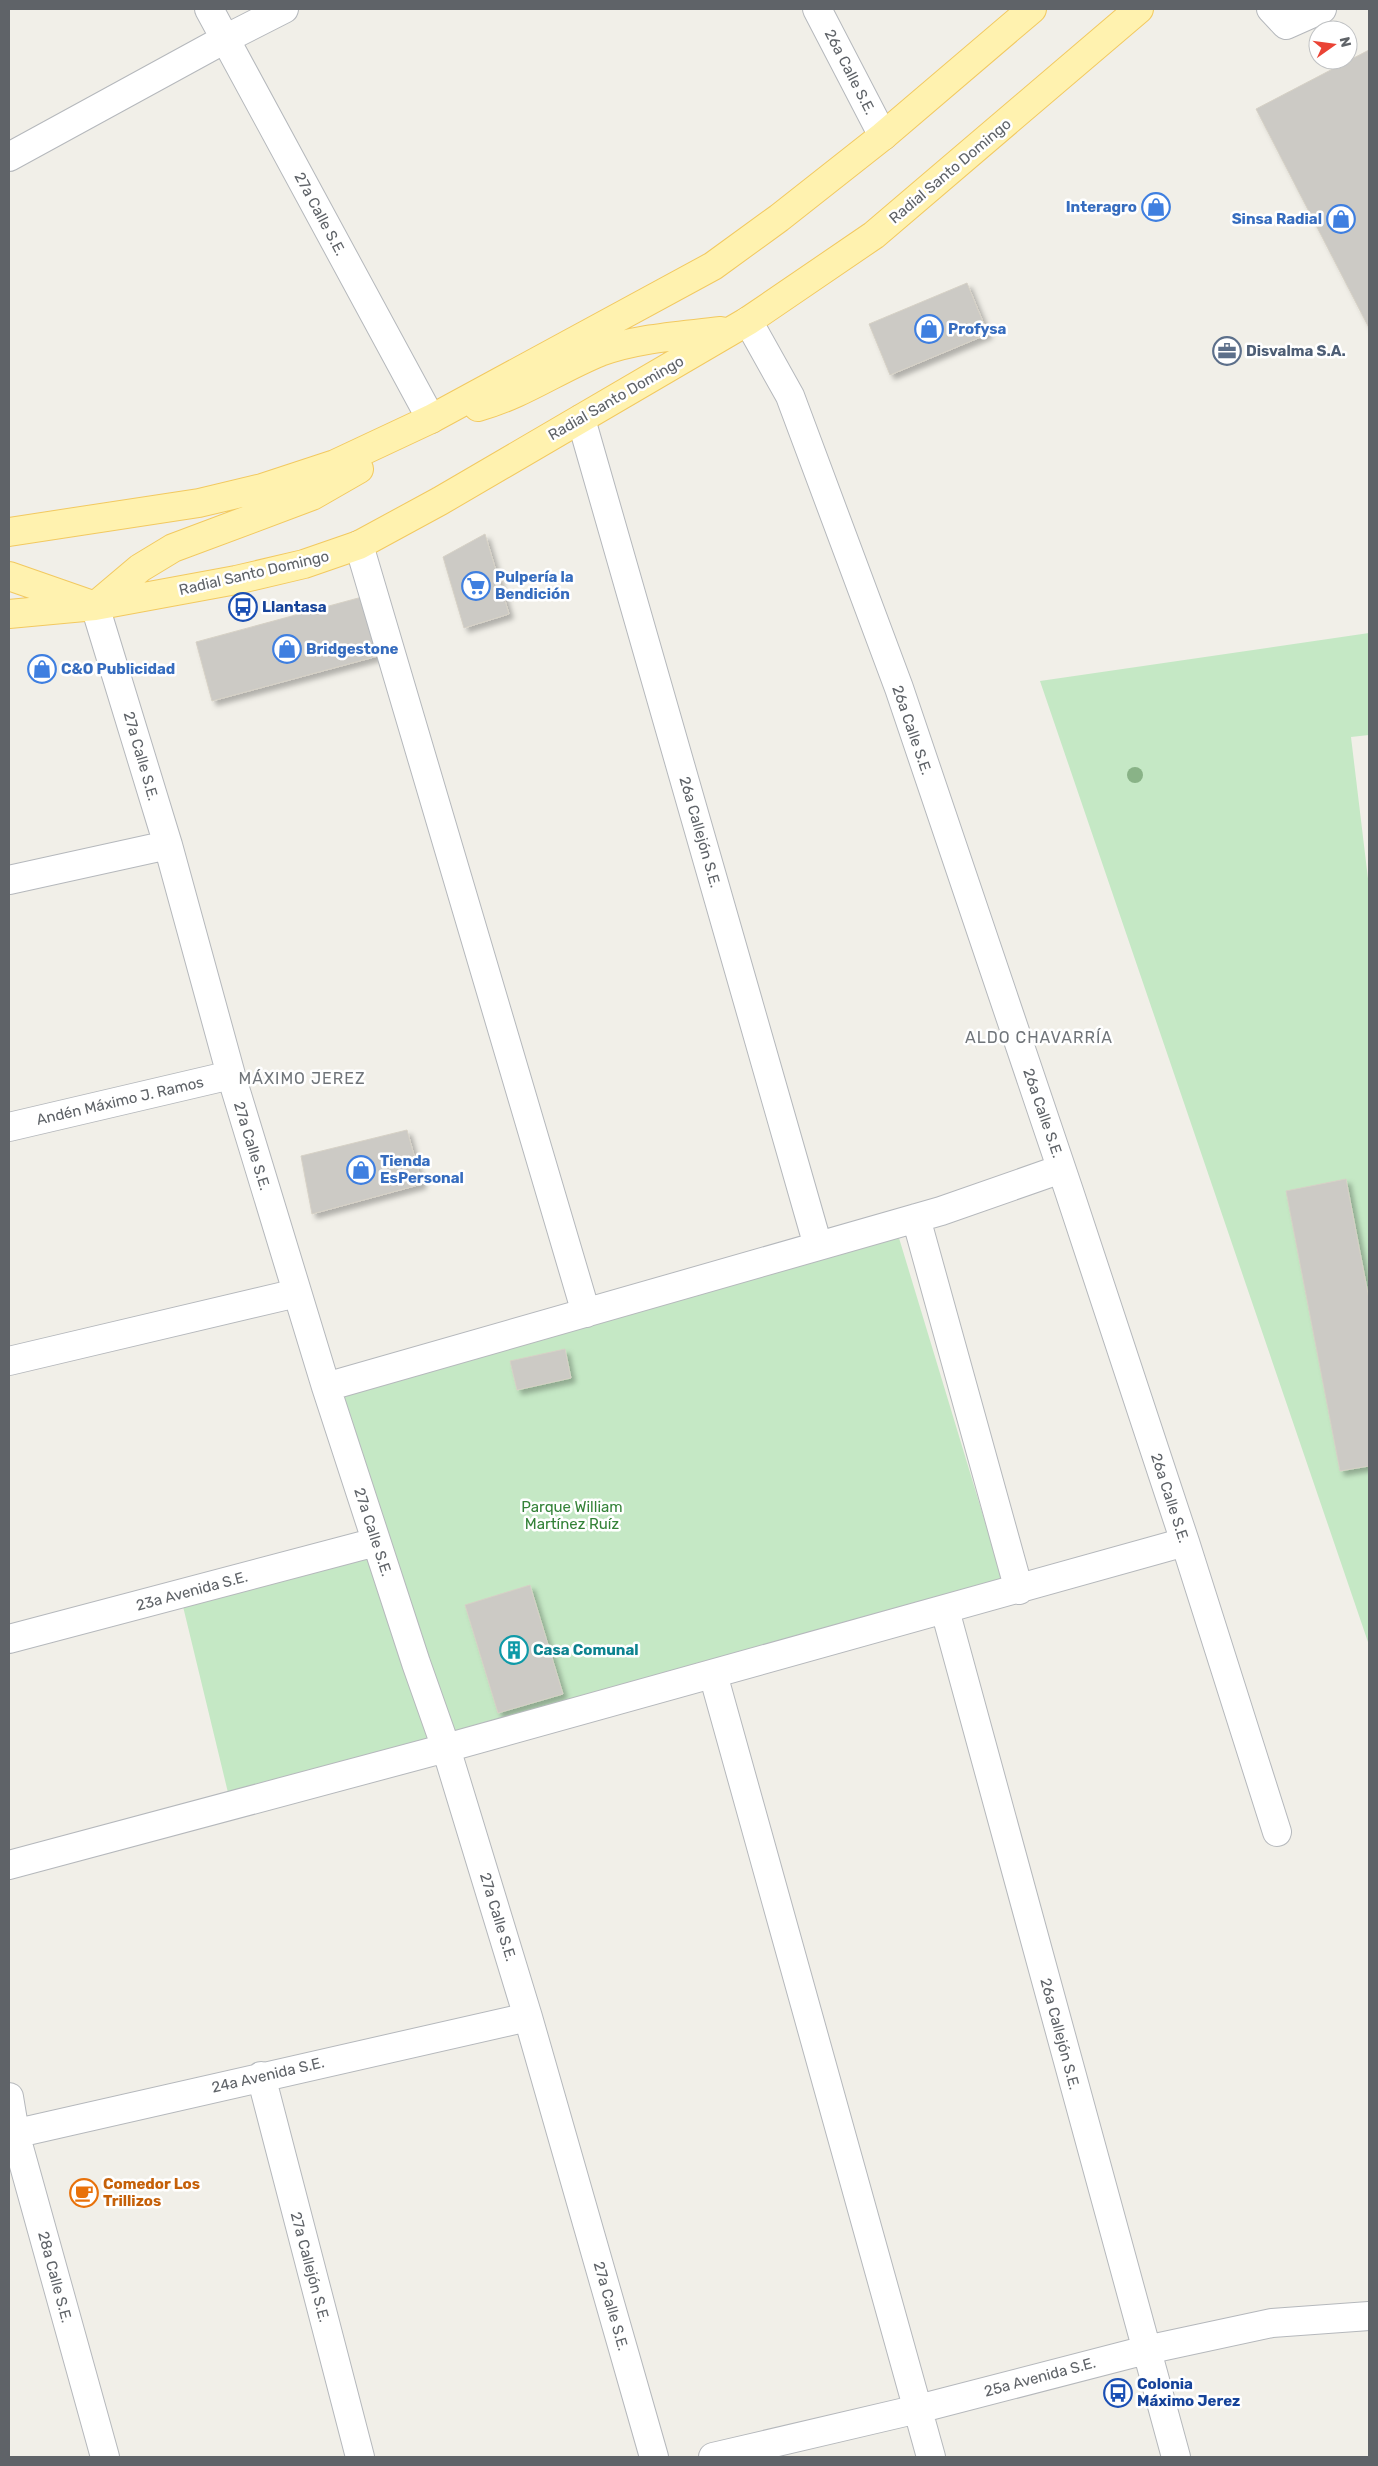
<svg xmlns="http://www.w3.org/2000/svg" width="1378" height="2466" viewBox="0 0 1378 2466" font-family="Rubik,sans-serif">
  <defs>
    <filter id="shadow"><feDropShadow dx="4.5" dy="4.5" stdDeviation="2.5" flood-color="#0004"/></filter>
  </defs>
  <rect width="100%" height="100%" fill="#f1efe8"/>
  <path fill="#c5e8c5" d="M 1369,633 L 1369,735 L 1351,737 L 1369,887 L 1369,1645 L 1040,681 Z
    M 899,1238 L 1005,1588 L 449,1743 L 326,1388 Z
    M 376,1542 L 446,1748 L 231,1805 L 180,1594 Z"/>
  <path fill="#cccac5" stroke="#d6d1c6" filter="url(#shadow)" d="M 1369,50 L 1369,328 L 1256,109 Z
    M 967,283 L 988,334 L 890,375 L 869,324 Z
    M 485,534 L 509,614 L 464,628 L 443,557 Z
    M 362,597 L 378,656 L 212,701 L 196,642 Z
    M 407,1130 L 422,1184 L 312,1214 L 301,1156 Z
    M 1346,1179 L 1369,1299 L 1369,1466 L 1340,1471 L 1286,1191 Z
    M 565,1349 L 571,1378 L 517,1390 L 510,1361 Z
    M 530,1585 L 563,1694 L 498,1713 L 465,1605 Z"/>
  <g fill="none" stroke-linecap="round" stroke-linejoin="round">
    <defs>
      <path id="minor" d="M 209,9 L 431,419
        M 817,9 L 883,136
        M 1271,9 L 1286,25 L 1322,9
        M 9,157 L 225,39 L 284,9
        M 748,321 L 790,396 L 899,688 L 1069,1191 L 1185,1542 L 1277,1832
        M 581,419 L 818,1246
        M 359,545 L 586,1313
        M 95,606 L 168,845 L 231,1075 L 326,1387 L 416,1663 L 446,1748 L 528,2017 L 654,2457
        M 9,880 L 168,845
        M 9,1127 L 231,1075
        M 916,1218 L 1019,1590
        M 9,1361 L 297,1293
        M 326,1387 L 941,1211 L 1061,1169
        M 945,1610 L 1176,2457
        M 9,1639 L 376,1542
        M 713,1674 L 931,2457
        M 9,1865 L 446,1748 L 1185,1542
        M 261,2076 L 360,2457
        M 9,2097 L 15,2133 L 105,2457
        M 9,2135 L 528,2017
        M 713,2457 L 918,2409 L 1146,2350 L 1272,2323 L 1369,2316"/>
      <path id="major" d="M 478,407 C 522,395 558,369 600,352 C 637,338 681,336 721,331
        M 9,532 L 199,503 L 262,488 L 335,464 L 431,419 L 713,266 L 779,218 L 883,136 L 1032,9
        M 9,576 L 95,606 L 140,568 L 173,548 L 312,496 L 359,469
        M 9,614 L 95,606 L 236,580 L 304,564 L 359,545 L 440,501 L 748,321 L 874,235 L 1139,9"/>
    </defs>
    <use href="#minor" stroke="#b5b8bc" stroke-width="30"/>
    <use href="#major" stroke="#f2c960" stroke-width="30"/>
    <use href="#minor" stroke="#fff" stroke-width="28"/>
    <use href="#major" stroke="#fff2af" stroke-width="28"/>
  </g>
  <circle fill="#89b387" cx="1135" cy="775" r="8"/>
  <defs>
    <symbol id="shop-ring" viewBox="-11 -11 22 22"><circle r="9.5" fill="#fff" stroke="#3f7fe0" stroke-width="1.5"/><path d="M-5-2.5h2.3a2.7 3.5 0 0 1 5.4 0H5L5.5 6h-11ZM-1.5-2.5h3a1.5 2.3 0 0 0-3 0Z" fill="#3f7fe0"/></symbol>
    <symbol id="office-ring" viewBox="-11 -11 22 22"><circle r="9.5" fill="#fff" stroke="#5c6f8a" stroke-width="1.5"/><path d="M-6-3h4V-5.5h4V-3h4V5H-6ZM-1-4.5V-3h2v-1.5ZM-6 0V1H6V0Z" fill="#5c6f8a"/></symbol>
    <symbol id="supermarket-ring" viewBox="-11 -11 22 22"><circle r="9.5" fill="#fff" stroke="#3f7fe0" stroke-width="1.5"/><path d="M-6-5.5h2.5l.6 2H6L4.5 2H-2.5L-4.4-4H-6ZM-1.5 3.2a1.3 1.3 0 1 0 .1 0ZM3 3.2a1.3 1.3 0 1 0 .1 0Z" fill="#3f7fe0"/></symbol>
    <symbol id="bus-ring" viewBox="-11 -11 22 22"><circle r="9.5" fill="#fff" stroke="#1a4fb4" stroke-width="1.5"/><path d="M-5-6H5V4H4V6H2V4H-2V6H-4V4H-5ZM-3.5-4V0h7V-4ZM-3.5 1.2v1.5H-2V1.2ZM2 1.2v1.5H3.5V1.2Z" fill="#1a4fb4"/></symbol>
    <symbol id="building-ring" viewBox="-11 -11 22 22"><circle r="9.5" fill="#fff" stroke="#0f9aa8" stroke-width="1.5"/><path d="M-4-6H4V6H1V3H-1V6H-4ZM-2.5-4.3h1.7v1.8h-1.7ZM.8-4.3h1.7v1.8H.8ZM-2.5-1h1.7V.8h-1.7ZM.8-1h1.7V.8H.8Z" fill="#0f9aa8"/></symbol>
    <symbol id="cafe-ring" viewBox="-11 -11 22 22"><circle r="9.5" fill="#fff" stroke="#e8710a" stroke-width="1.5"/><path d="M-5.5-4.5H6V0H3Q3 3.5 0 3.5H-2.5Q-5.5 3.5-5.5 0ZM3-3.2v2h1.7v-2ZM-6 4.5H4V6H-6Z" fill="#e8710a"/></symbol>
  </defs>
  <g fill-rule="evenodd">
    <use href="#shop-ring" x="1140" y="191" width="32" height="32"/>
    <use href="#shop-ring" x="1325" y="203" width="32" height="32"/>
    <use href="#shop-ring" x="913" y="313" width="32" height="32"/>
    <use href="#office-ring" x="1211" y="335" width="32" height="32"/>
    <use href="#supermarket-ring" x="460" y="570" width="32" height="32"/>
    <use href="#bus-ring" x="227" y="591" width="32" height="32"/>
    <use href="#shop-ring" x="271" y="633" width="32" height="32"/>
    <use href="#shop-ring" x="26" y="653" width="32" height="32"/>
    <use href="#shop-ring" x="345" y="1154" width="32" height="32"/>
    <use href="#building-ring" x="498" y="1634" width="32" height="32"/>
    <use href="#cafe-ring" x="68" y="2177" width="32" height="32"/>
    <use href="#bus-ring" x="1102" y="2377" width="32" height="32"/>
  </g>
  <g text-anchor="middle" stroke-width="5" stroke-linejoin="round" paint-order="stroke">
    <g font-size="15" fill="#5f6368" stroke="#fff">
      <text transform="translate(850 72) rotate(63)" y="5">26a Calle S.E.</text>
      <text transform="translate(950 171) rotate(-40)" y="5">Radial Santo Domingo</text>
      <text transform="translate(320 214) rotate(62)" y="5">27a Calle S.E.</text>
      <text transform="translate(616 398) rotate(-30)" y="5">Radial Santo Domingo</text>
      <text transform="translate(254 573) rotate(-13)" y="5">Radial Santo Domingo</text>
      <text transform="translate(912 730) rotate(71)" y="5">26a Calle S.E.</text>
      <text transform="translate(141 756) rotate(74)" y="5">27a Calle S.E.</text>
      <text transform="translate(700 832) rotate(74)" y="5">26a Callejón S.E.</text>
      <text transform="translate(120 1101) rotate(-13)" y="5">Andén Máximo J. Ramos</text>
      <text transform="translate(1043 1113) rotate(71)" y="5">26a Calle S.E.</text>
      <text transform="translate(252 1146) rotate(73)" y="5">27a Calle S.E.</text>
      <text transform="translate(1170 1498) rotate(72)" y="5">26a Calle S.E.</text>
      <text transform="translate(373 1532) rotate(72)" y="5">27a Calle S.E.</text>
      <text transform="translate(192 1591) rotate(-15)" y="5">23a Avenida S.E.</text>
      <text transform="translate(498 1917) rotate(73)" y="5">27a Calle S.E.</text>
      <text transform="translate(1060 2034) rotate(75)" y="5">26a Callejón S.E.</text>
      <text transform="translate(268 2075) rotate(-13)" y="5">24a Avenida S.E.</text>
      <text transform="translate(310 2267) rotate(75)" y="5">27a Callejón S.E.</text>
      <text transform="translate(55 2277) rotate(75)" y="5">28a Calle S.E.</text>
      <text transform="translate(611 2306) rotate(74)" y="5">27a Calle S.E.</text>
      <text transform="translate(1040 2377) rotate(-15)" y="5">25a Avenida S.E.</text>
    </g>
    <g font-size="15" font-weight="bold" fill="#366cbe" stroke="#fff" text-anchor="start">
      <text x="1137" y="212" text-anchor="end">Interagro</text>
      <text x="1322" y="224" text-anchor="end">Sinsa Radial</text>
      <text x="948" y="334">Profysa</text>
      <text x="495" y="582">Pulpería la<tspan x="495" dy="17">Bendición</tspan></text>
      <text x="306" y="654">Bridgestone</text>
      <text x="61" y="674">C&amp;O Publicidad</text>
      <text x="380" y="1166">Tienda<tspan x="380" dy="17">EsPersonal</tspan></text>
    </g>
    <g font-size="15" font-weight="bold" fill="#4e5e75" stroke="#fff" text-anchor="start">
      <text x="1246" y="356">Disvalma S.A.</text>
    </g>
    <g font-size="15" font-weight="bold" fill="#164399" stroke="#fff" text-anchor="start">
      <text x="262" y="612">Llantasa</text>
      <text x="1137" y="2389">Colonia<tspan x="1137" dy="17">Máximo Jerez</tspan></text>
    </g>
    <g font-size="15" fill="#348238" stroke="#fff">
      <text x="572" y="1512">Parque William<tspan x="572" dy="17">Martínez Ruíz</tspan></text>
    </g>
    <g font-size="15" font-weight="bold" fill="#0d838f" stroke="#fff" text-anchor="start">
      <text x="533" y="1655">Casa Comunal</text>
    </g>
    <g font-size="15" font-weight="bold" fill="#c56008" stroke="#fff" text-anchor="start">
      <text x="103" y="2189">Comedor Los<tspan x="103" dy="17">Trillizos</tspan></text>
    </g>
    <g font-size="16" letter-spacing="1" fill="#70757a" stroke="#fff">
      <text x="1039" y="1043">ALDO CHAVARRÍA</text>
      <text x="302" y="1084">MÁXIMO JEREZ</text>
    </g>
  </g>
  <rect width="1378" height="2466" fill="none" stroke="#5f6368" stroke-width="20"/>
  <g transform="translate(1333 45) rotate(76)"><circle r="24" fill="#ffffff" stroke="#bfc1c3"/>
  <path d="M0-4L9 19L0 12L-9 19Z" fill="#ea4335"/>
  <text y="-8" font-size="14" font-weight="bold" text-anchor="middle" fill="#5f6368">N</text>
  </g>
</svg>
